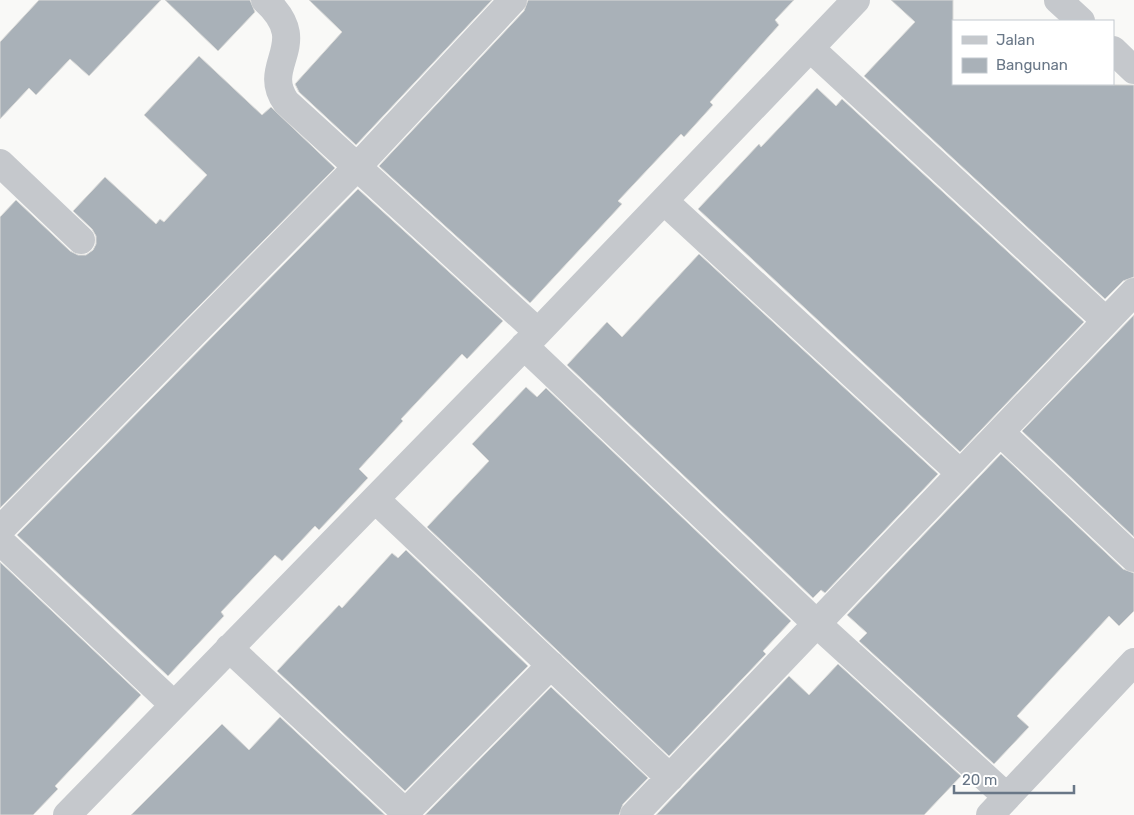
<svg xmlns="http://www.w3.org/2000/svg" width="1134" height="815" viewBox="0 0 1134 815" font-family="Rubik,sans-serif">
  <rect width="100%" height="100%" fill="#f9f9f7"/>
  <path fill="#a9b1b8" stroke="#dbdbd9" d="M 39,0 L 161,0 L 89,76 L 70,59 L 36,95 L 29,88 L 0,119 L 0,42 Z
    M 165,0 L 250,0 L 255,12 L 218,51 Z
    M 309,0 L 492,0 L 356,145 L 299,92 L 295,84 L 342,32 Z
    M 528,0 L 794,0 L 775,20 L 779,25 L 710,102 L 713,105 L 684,137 L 681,134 L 618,201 L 622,204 L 530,303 L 379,166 L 524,11 Z
    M 891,0 L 953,0 L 953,84 L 1134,85 L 1134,277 L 1123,281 L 1105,299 L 864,76 L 915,22 Z
    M 199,56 L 262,115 L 271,107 L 335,168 L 0,508 L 0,217 L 16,200 L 70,251 L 78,255 L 86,255 L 93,250 L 96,244 L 96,236 L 92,229 L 73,211 L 105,177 L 156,224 L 160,219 L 164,222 L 207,175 L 144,115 Z
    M 817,88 L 836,106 L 842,99 L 1084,322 L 960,452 L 698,209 L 759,144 L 761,147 Z
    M 358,189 L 503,321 L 467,359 L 462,354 L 401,419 L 403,421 L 359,469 L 368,478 L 319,530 L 315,526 L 282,561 L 275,555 L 221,612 L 224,616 L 168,676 L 17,535 Z
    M 699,254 L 938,474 L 825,593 L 821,590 L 813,598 L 567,365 L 607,322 L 622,337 Z
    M 1134,315 L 1134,537 L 1022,431 Z
    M 526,387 L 537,397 L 546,388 L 791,621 L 763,651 L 766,654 L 669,756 L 427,527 L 489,461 L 472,444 Z
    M 1001,454 L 1123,569 L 1134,573 L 1134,611 L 1119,626 L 1109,616 L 1017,716 L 1029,727 L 994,764 L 859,641 L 867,633 L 847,615 Z
    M 406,550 L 528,666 L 405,791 L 277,671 L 339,605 L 342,608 L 392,553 L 398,558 Z
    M 0,562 L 141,695 L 55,786 L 58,789 L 33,815 L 0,815 Z
    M 838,664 L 961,776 L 924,815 L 656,815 L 789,676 L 809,695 Z
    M 551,687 L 648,778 L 623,804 L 619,815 L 425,815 Z
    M 280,717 L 385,815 L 131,815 L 222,724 L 249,750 Z"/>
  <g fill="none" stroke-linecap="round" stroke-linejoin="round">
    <path stroke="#c5c8cc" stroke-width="28" d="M 265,0 C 314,45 259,64 286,102 L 538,332
      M 1058,0 L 1081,21
      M 810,48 L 1106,321
      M 1113,50 L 1134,70
      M 0,163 L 81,240
      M 664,201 L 960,473
      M 524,346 L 816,623 L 1007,797
      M 1000,432 L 1134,558
      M 375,499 L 670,778
      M 0,530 L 357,167 L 513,0
      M 0,541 L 174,705
      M 229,648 L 408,815
      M 405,813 L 551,665
      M 67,815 L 538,332 L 856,0
      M 634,815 L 1134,292
      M 990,815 L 1134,662"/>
  </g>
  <rect x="952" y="20" width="162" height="65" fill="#ffffff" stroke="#c3c9cf"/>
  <rect x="962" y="36" width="25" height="8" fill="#c5c8cc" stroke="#c3c9cf"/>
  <text x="996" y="45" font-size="15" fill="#697787">Jalan</text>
  <rect x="962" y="58" width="25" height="15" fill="#a9b1b8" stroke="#c3c9cf"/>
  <text x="996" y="70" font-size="15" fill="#697787">Bangunan</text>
  <path d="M954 785v8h120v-8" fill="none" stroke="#697787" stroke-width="2.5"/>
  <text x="962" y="785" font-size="15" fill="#697787" stroke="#ffffff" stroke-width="4" paint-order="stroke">20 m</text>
</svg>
